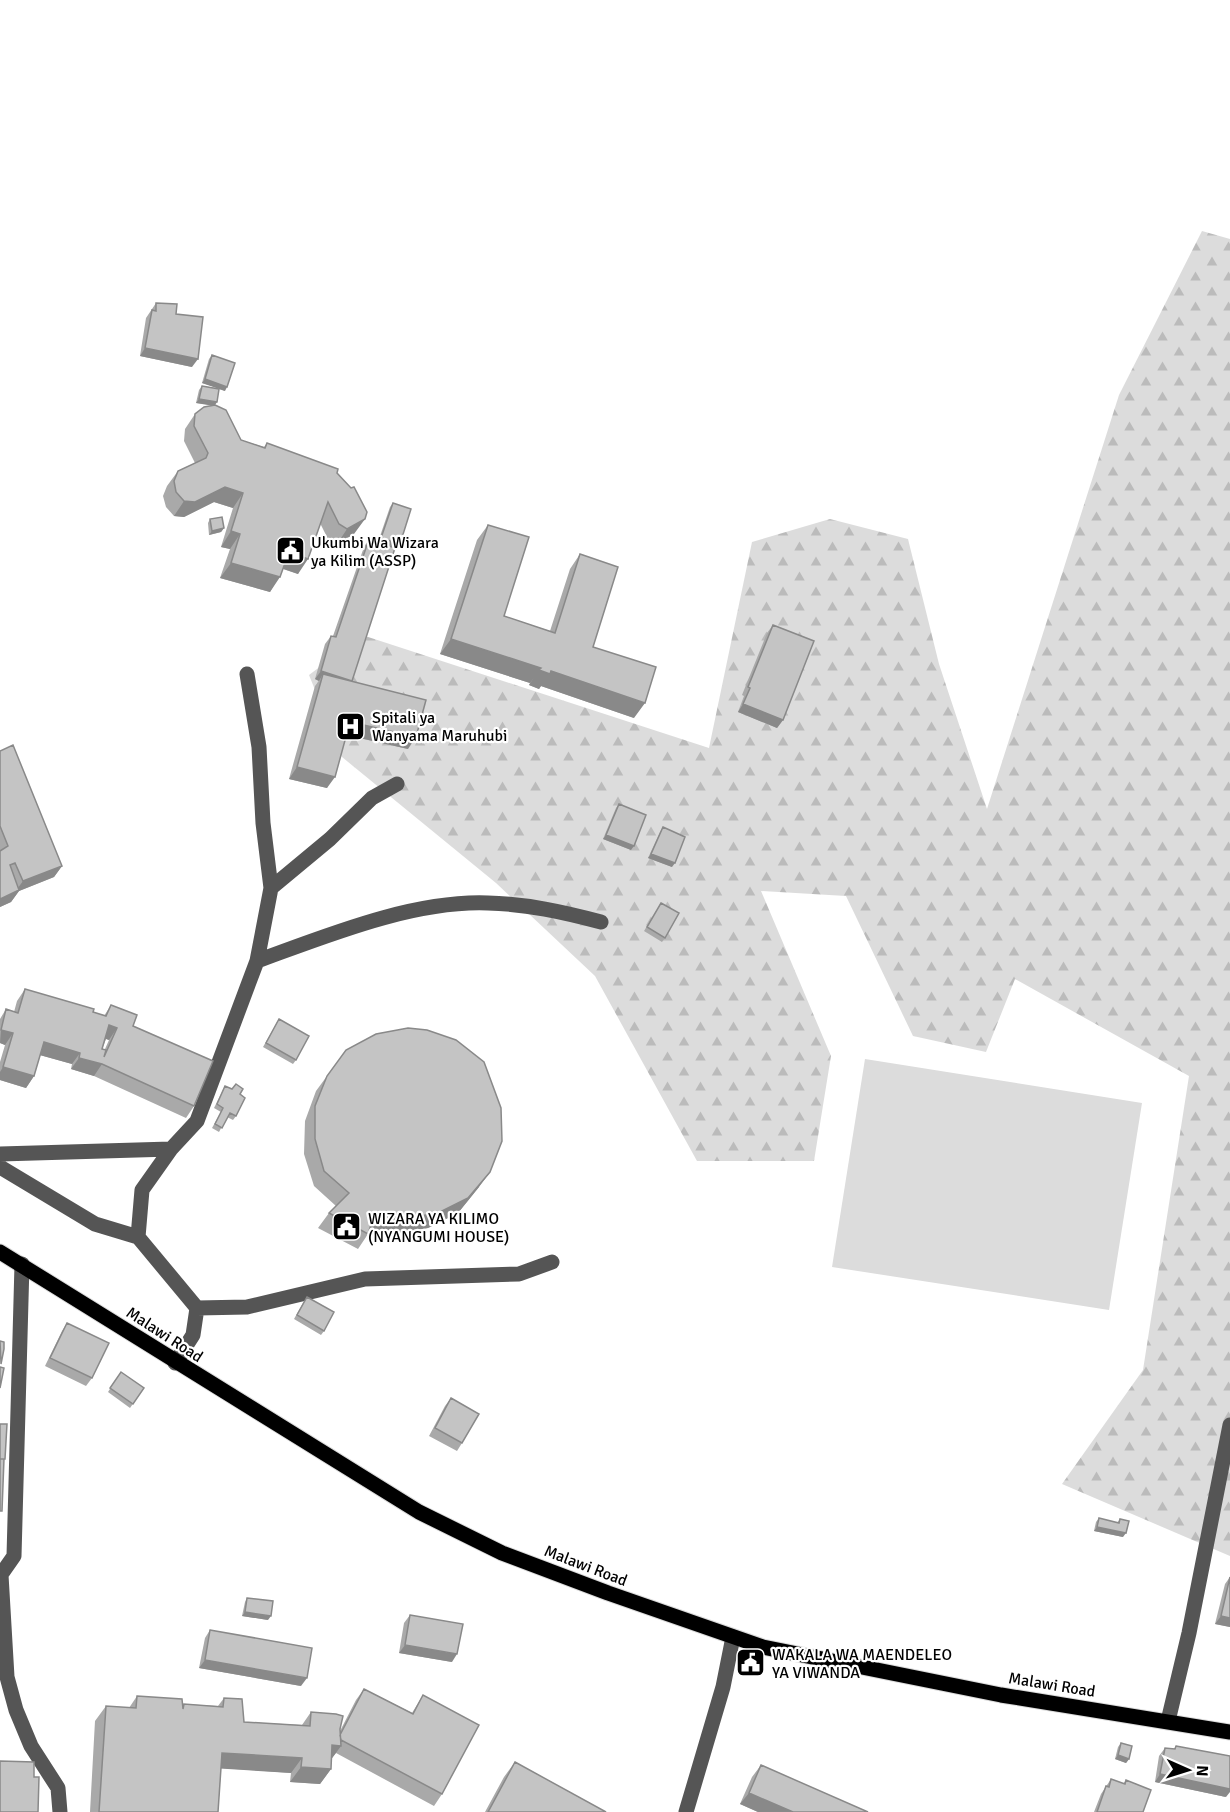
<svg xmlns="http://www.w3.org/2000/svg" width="1230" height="1812" viewBox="0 0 1230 1812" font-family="Signika,sans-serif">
  <defs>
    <pattern id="forest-firs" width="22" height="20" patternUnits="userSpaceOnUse" patternTransform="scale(1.5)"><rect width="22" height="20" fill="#dcdcdc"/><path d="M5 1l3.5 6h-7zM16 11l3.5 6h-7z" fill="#bbb"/></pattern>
  </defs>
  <rect width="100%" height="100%" fill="#fff"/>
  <path fill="url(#forest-firs)" d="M 1202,231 L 1230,239 L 1230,1556 L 1062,1484 L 1143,1370 L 1189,1076 L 1015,979 L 986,1052 L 913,1036 L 846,896 L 761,891 L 831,1056 L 814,1161 L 697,1161 L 595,976 L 496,883 L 342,757 L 309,675 L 362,635 L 709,748 L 752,542 L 830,519 L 908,539 L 939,664 L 987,809 L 1119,395 Z"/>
  <path fill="#dcdcdc" d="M 865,1059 L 1142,1103 L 1109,1310 L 832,1267 Z"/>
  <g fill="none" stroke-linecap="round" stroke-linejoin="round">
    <defs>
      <path id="major" d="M 0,1252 L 419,1512 L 502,1553 L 608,1593 L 763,1647 L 1001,1695 L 1230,1732"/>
    </defs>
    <use href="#major" stroke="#dbdbdb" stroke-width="17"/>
    <path stroke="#555" stroke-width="15" d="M 247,674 L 259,747 L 263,823 L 271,888
      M 257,961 C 326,936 413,900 488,903 C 527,904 563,912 601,922
      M 0,1154 L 171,1149
      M 0,1167 L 95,1224 L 138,1237
      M 197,1308 L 247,1307 L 365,1279 L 519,1274 L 552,1262
      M 175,1363 L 193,1335 L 197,1308 L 138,1237 L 142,1190 L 171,1149 L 197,1121 L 257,961 L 271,888 L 330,839 L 372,798 L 397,784
      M 1,1575 L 7,1677 L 16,1710 L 31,1746 L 58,1788 L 60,1812
      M 0,1576 L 14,1556 L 22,1264
      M 1168,1721 L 1189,1633 L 1230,1425
      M 686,1812 L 723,1687 L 733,1637"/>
    <use href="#major" stroke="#000" stroke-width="15"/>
  </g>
  <path fill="#a9a9a9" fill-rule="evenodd" d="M 156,303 L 176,314 L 192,367 L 140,356 L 146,318 Z
    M 212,355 L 225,391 L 219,389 L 217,402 L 215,405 L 241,440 L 264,447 L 267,443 L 337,473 L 354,534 L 337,544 L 328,539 L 320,523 L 298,574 L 283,569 L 270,592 L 220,578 L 230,549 L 221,547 L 233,508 L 214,502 L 184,517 L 174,516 L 166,507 L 163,496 L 167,486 L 178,471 L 195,463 L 184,441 L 185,429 L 195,414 L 213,405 L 196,403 L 199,390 L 202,386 L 218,388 L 202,383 L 209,359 Z
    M 393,503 L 400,544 L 398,548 L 378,542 L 390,507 Z
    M 210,519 L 224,528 L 221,532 L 209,535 L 208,523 Z
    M 488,525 L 504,616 L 550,631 L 570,569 L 580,554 L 593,647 L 634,718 L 541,686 L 539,689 L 529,685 L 530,683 L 440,654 L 477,540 Z
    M 369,539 L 352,681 L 408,749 L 346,735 L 327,788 L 289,779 L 315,686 L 319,681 L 315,679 L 325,644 L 331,636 L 333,636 L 364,547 Z
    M 773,625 L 783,720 L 777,728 L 738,712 L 744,696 L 742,695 L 767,633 Z
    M 0,751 L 62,866 L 54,877 L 19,891 L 11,902 L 0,907 Z
    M 619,804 L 631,850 L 603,839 L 616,808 Z
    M 663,827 L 672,867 L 648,858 L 660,832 Z
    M 661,903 L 665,938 L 662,942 L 644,931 Z
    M 25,989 L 104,1016 L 111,1005 L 133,1026 L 194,1106 L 186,1118 L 94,1076 L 71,1069 L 72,1064 L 40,1055 L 34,1076 L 26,1088 L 0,1080 L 0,1062 L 5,1045 L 0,1043 L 0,1019 L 6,1009 L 14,1012 L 17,1001 ZM 106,1039 L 109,1040 L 105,1049 L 102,1049 Z
    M 279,1019 L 296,1060 L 293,1064 L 263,1047 Z
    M 327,1076 L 479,1187 L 458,1213 L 428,1228 L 397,1233 L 370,1228 L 368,1234 L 358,1249 L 318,1228 L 329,1213 L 336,1206 L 314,1186 L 304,1154 L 305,1121 L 316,1091 Z
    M 225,1086 L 240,1094 L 236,1116 L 233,1120 L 227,1117 L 219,1132 L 212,1128 L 221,1112 L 214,1108 Z
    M 304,1301 L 324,1331 L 321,1335 L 294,1319 Z
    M 67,1323 L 92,1378 L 86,1386 L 45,1366 L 62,1331 Z
    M 121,1372 L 144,1388 L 130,1408 L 108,1392 Z
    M 451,1398 L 462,1443 L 457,1451 L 429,1436 L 445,1406 Z
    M 1099,1518 L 1117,1523 L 1120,1519 L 1123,1537 L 1094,1531 L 1096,1522 Z
    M 1230,1577 L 1230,1627 L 1215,1624 L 1225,1584 Z
    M 247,1598 L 268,1620 L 242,1616 L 245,1602 Z
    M 410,1615 L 452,1662 L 399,1653 L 404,1623 Z
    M 210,1630 L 301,1686 L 199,1668 L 205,1638 Z
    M 364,1689 L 412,1713 L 423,1695 L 442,1794 L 434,1806 L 336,1753 L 331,1759 L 331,1769 L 320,1784 L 290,1782 L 291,1773 L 221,1768 L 218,1812 L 90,1812 L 95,1721 L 106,1706 L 129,1708 L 137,1696 L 183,1706 L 184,1704 L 218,1706 L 224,1698 L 244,1722 L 302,1725 L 311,1712 L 340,1729 L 340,1731 L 356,1700 Z
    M 1121,1743 L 1129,1759 L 1126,1763 L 1115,1759 L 1118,1747 Z
    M 1176,1746 L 1226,1797 L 1155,1782 L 1159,1756 L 1165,1748 L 1174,1749 Z
    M 515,1762 L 606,1812 L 485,1812 L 504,1777 Z
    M 761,1765 L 868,1812 L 758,1812 L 740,1804 L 752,1777 Z
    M 1111,1779 L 1123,1784 L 1126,1780 L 1143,1812 L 1094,1812 L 1101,1794 Z"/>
  <path fill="#898989" d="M 145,348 L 198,359 L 192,367 L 140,356 Z
    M 205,379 L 227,387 L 225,391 L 202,383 Z
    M 199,399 L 217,402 L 214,406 L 196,403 Z
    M 225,487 L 243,493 L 233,508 L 214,502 L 184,517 L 174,516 L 184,501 Z
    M 365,519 L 354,534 L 337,544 L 347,529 Z
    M 224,528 L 221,532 L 209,535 L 212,531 Z
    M 231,531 L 240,534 L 230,549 L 221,547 Z
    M 381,538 L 400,544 L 398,548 L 378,542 Z
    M 289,552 L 308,559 L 298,574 L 278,567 Z
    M 231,563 L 280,577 L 270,592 L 220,578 Z
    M 451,639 L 541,668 L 530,683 L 440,654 Z
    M 539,670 L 551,671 L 645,703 L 634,718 L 541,686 L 539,689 L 529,685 Z
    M 321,671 L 352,681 L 323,674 L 319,681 L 315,679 Z
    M 743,704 L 783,720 L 777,728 L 738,712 Z
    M 350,722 L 416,737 L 408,749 L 342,734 Z
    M 297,767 L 335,777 L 327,788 L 289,779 Z
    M 606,835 L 634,846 L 631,850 L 603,839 Z
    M 651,854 L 675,863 L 672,867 L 648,858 Z
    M 62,866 L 54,877 L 19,891 L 11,902 L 0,907 L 0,899 L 15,892 L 23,881 Z
    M 109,1025 L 117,1028 L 109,1040 L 101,1037 Z
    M 1,1030 L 13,1033 L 5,1045 L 0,1043 Z
    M 44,1042 L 80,1053 L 72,1064 L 36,1054 Z
    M 79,1058 L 102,1064 L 94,1076 L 71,1069 Z
    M 3,1067 L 34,1076 L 26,1088 L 0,1080 L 0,1072 Z
    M 490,1172 L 479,1187 L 458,1213 L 428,1228 L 397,1233 L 364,1227 L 375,1212 Z
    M 1097,1527 L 1126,1533 L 1123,1537 L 1094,1531 Z
    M 245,1612 L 271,1616 L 268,1620 L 242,1616 Z
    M 1221,1616 L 1230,1618 L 1230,1627 L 1215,1624 Z
    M 405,1645 L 457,1654 L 452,1662 L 399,1653 Z
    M 205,1660 L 307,1678 L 301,1686 L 199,1668 Z
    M 332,1745 L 341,1746 L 330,1761 Z
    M 222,1753 L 302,1758 L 291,1773 L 212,1768 Z
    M 1118,1755 L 1129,1759 L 1126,1763 L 1115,1759 Z
    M 301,1767 L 331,1769 L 320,1784 L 290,1782 Z
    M 1160,1774 L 1230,1789 L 1230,1792 L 1226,1797 L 1155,1782 Z
    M 749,1793 L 793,1812 L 758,1812 L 740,1804 Z"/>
  <path fill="#c4c4c4" stroke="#898989" stroke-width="1.5" fill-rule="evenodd" d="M 156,303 L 177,304 L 176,314 L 203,317 L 198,359 L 145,348 L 152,310 L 156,311 Z
    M 212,355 L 235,363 L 227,387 L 205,379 Z
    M 202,386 L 219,389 L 217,402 L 199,399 Z
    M 215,405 L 226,410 L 241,440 L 265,448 L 267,443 L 338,469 L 337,473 L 351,488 L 354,487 L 367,512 L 365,519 L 347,529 L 339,524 L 328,502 L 308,559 L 289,552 L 280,577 L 231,563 L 240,534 L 231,531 L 243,493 L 225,487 L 195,502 L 184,501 L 176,492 L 174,481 L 178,471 L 206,458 L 208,453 L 194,426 L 195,414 L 204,407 Z
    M 393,503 L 411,509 L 400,544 L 381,538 Z
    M 222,517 L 224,528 L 212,531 L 210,519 Z
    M 488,525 L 529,537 L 504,616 L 555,633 L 580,554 L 618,567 L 593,647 L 656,667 L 645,703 L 551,671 L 550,674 L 539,670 L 541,668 L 451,639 Z
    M 369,539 L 395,548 L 352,681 L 321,671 L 331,636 L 336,637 Z
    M 773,625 L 814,641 L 783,720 L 743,704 L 750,688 L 748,687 Z
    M 323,674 L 426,700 L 416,737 L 350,722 L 335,777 L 297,767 Z
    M 13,745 L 62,866 L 23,881 L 15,863 L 10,865 L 19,890 L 0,899 L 0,851 L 8,846 L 0,826 L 0,751 Z
    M 619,804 L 646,815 L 634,846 L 606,835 Z
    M 663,827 L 685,837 L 675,863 L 651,854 Z
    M 661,903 L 679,913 L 665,938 L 647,927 Z
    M 25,989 L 94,1009 L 93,1012 L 106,1016 L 111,1005 L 137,1015 L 133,1026 L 213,1061 L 194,1106 L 102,1064 L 79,1058 L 80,1053 L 44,1042 L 34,1076 L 3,1067 L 13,1033 L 1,1030 L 6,1009 L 18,1013 ZM 109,1025 L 117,1028 L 104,1057 L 106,1050 L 102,1049 Z
    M 279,1019 L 309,1036 L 296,1060 L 266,1043 Z
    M 408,1028 L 427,1030 L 456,1040 L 484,1062 L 501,1108 L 502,1141 L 490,1172 L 468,1198 L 438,1213 L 408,1218 L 375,1212 L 368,1234 L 329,1213 L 349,1193 L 324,1171 L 315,1139 L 315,1106 L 327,1076 L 346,1050 L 376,1034 Z
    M 236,1084 L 243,1089 L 240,1094 L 245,1098 L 236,1116 L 230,1113 L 222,1128 L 215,1124 L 223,1108 L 217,1104 L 225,1086 L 232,1089 Z
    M 307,1297 L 334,1312 L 324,1331 L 297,1315 Z
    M 67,1323 L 109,1343 L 92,1378 L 50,1358 Z
    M 0,1341 L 4,1342 L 4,1349 L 1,1364 Z
    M 0,1367 L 4,1368 L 0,1388 Z
    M 121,1372 L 144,1388 L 133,1404 L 110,1388 Z
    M 451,1398 L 479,1414 L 462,1443 L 435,1428 Z
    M 0,1424 L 7,1424 L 5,1459 L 0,1459 Z
    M 0,1459 L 4,1459 L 2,1511 L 0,1511 Z
    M 1099,1518 L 1119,1523 L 1120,1519 L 1129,1521 L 1126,1533 L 1097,1527 Z
    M 1230,1577 L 1230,1618 L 1221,1616 Z
    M 247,1598 L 273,1601 L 271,1616 L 245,1612 Z
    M 410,1615 L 463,1624 L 457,1654 L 405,1645 Z
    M 210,1630 L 312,1648 L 307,1678 L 205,1660 Z
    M 364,1689 L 413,1714 L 423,1695 L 479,1725 L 442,1794 L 341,1740 L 340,1735 Z
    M 137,1696 L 182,1699 L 183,1709 L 184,1704 L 223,1707 L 224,1698 L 242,1699 L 244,1722 L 310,1726 L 311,1712 L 336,1714 L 343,1716 L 340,1729 L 341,1746 L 332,1745 L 331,1769 L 301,1767 L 302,1758 L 222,1753 L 218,1812 L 99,1812 L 106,1706 L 136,1708 Z
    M 1121,1743 L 1132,1746 L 1129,1759 L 1118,1755 Z
    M 1176,1746 L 1230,1756 L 1230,1789 L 1160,1774 L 1165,1748 L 1175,1749 Z
    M 0,1761 L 34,1762 L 34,1777 L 39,1777 L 38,1812 L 0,1812 Z
    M 515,1762 L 606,1812 L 488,1812 Z
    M 761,1765 L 868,1812 L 793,1812 L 749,1793 Z
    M 1111,1779 L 1125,1784 L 1126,1780 L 1151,1790 L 1143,1812 L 1097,1812 L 1106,1786 L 1109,1787 Z"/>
  <defs>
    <symbol id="civic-square" viewBox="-11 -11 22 22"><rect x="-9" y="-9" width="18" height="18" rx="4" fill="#000" stroke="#fff"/><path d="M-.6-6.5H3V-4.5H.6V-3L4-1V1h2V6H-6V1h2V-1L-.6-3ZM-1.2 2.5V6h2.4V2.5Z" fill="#fff"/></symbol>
    <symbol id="hospital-square" viewBox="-11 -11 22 22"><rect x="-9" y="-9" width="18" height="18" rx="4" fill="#000" stroke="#fff"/><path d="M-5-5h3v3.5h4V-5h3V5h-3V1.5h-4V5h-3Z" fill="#fff"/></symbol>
  </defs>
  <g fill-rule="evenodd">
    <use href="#civic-square" x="274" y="534" width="33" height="33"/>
    <use href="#hospital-square" x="334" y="710" width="33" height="33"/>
    <use href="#civic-square" x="330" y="1210" width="33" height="33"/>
    <use href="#civic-square" x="734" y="1646" width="33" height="33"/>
  </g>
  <g text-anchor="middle" stroke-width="4.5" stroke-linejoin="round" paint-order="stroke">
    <g font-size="16" fill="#000" stroke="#fff" text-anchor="start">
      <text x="311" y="548">Ukumbi Wa Wizara<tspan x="311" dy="18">ya Kilim (ASSP)</tspan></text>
      <text x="372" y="723">Spitali ya<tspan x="372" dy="18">Wanyama Maruhubi</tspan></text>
      <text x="368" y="1224">WIZARA YA KILIMO<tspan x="368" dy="18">(NYANGUMI HOUSE)</tspan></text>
      <text x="772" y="1660">WAKALA WA MAENDELEO<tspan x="772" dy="18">YA VIWANDA</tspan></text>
    </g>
    <g font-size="16" fill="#000" stroke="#fff">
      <text transform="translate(165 1334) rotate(33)" y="6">Malawi Road</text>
      <text transform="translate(586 1565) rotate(21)" y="6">Malawi Road</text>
      <text transform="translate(1052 1684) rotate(9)" y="6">Malawi Road</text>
    </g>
  </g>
  <g transform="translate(1188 1770) rotate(93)" stroke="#ffffff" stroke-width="4.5" paint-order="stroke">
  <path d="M0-4.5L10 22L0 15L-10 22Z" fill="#000000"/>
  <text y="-9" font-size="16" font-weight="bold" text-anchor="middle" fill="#000000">N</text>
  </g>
</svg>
